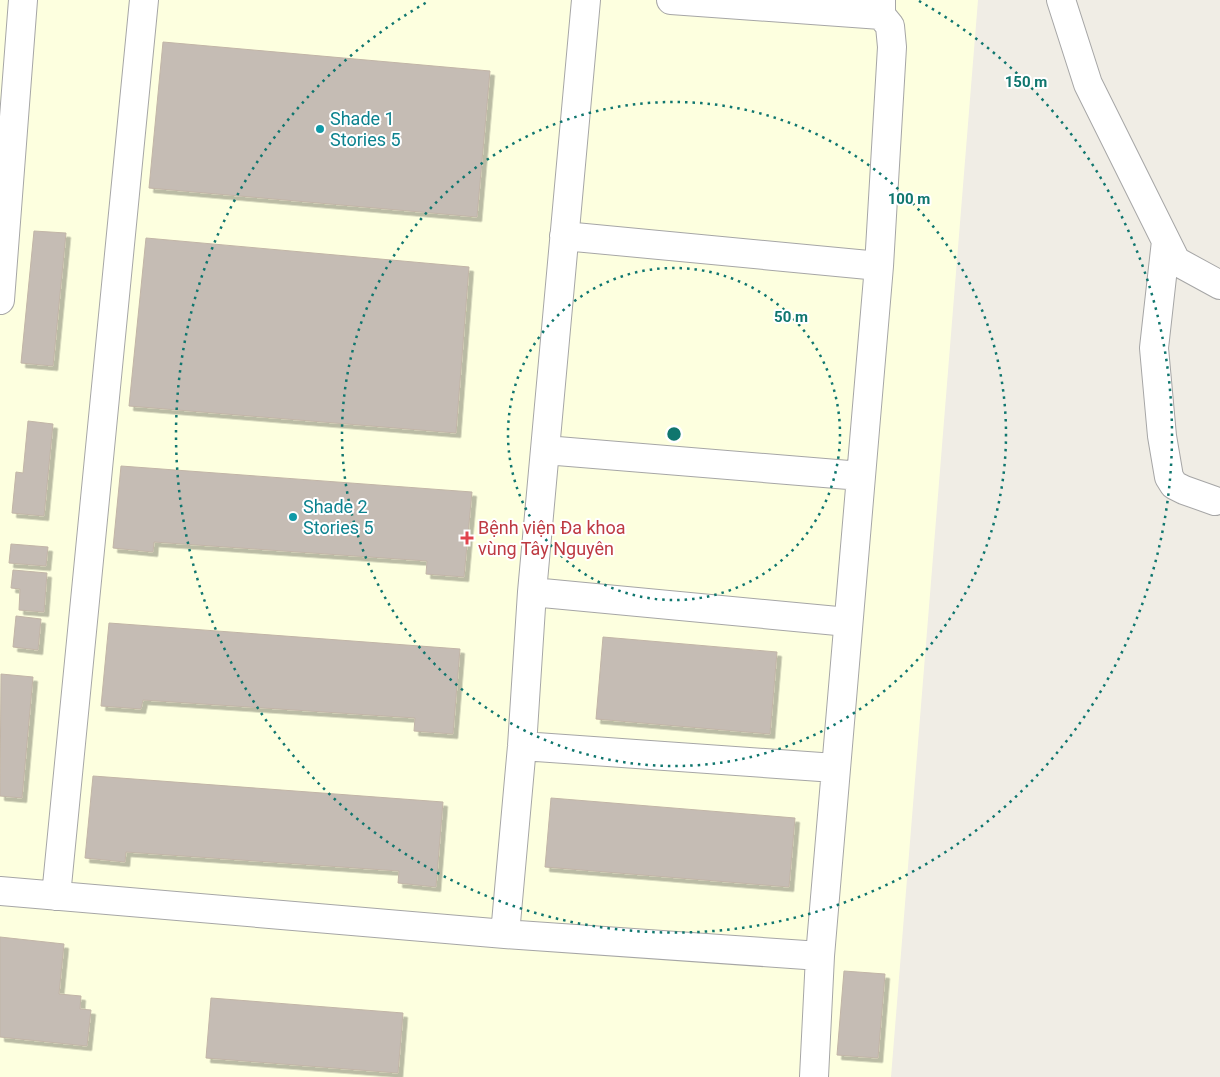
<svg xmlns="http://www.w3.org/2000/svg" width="1220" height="1077" viewBox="0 0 1220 1077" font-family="Roboto,sans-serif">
  <defs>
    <filter id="shadow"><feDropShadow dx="4.5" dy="4.5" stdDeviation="0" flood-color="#0004"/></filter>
  </defs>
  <rect width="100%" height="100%" fill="#f0ede5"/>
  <path fill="#fdffdf" d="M 0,0 L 978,0 L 891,1077 L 0,1077 Z"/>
  <path fill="#c5bcb4" stroke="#c2b5a7" filter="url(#shadow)" d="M 163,42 L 490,71 L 477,217 L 149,188 Z
    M 34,231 L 66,233 L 53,366 L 21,363 Z
    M 146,238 L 469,267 L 456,433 L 129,406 Z
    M 28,421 L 53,424 L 44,516 L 12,513 L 16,472 L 23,473 Z
    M 121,466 L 472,492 L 464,577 L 426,574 L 427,561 L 154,542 L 153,552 L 113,548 Z
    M 11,544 L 48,547 L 46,566 L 9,563 Z
    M 13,570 L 47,573 L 44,612 L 19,610 L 20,589 L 11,588 Z
    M 16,616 L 41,619 L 38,650 L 13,647 Z
    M 109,623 L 460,649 L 453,734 L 414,731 L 415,718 L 143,700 L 141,709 L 101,706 Z
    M 603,637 L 777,652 L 770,734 L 596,719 Z
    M 1,674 L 33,677 L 22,798 L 0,796 Z
    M 93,776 L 443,802 L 436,887 L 398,883 L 399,871 L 126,852 L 125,862 L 85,858 Z
    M 551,798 L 795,818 L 789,887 L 545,867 Z
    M 0,937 L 64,944 L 59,994 L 81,996 L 80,1009 L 91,1010 L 87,1046 L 0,1037 Z
    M 844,971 L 885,974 L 878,1058 L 837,1055 Z
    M 211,998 L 403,1013 L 398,1073 L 206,1058 Z"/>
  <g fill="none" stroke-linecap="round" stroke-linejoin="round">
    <defs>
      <path id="minor" d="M 671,0 L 881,15
        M 1061,0 L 1088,84 L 1176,261 L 1220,285
        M 564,236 L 879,266
        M 1166,241 L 1154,348 L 1162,436 L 1169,477 L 1174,485 L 1184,490 L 1215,501
        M 0,300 L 23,0
        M 545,450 L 861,476
        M 532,592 L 848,622
        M 522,746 L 835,768
        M 0,891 L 505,934 L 820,956 L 879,266 L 892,47 L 890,26 L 881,15 L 881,0
        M 56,896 L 144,0
        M 505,934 L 522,746 L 532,592 L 586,0
        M 814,1077 L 820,956"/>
    </defs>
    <use href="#minor" stroke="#a6a6a6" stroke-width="30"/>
    <use href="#minor" stroke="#fff" stroke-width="28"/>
  </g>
  <g fill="none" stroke="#0f766e" stroke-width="2.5" stroke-dasharray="2.5 5">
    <circle cx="674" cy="434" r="166"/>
    <circle cx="674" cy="434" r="332"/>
    <path d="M919 1A498 498 0 1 1 429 1"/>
  </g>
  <g fill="#0f9aa8" stroke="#fff" stroke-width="2">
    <circle cx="320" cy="129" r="5"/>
    <circle cx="293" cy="517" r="5"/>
  </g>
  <path fill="#e0444e" stroke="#fff" stroke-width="2" d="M464.5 530.5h5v5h5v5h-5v5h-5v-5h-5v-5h5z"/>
  <g text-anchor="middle" stroke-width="4" stroke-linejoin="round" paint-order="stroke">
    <g font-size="18" fill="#0d838f" stroke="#fff" text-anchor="start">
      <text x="330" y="125">Shade 1<tspan x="330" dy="21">Stories 5</tspan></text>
      <text x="303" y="513">Shade 2<tspan x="303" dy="21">Stories 5</tspan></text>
    </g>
    <g font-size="18" fill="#be3a42" stroke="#fff" text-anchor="start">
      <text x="478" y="534">Bệnh viện Đa khoa<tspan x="478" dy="21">vùng Tây Nguyên</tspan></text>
    </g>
  </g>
  <circle cx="674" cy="434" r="8" fill="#0f766e" stroke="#fff" stroke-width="2.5"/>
  <g font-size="15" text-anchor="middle" font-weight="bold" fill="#0f766e" stroke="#fff" stroke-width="4" stroke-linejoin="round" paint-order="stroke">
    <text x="1026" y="87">150 m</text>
    <text x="909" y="204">100 m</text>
    <text x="791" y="322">50 m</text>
  </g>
</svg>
